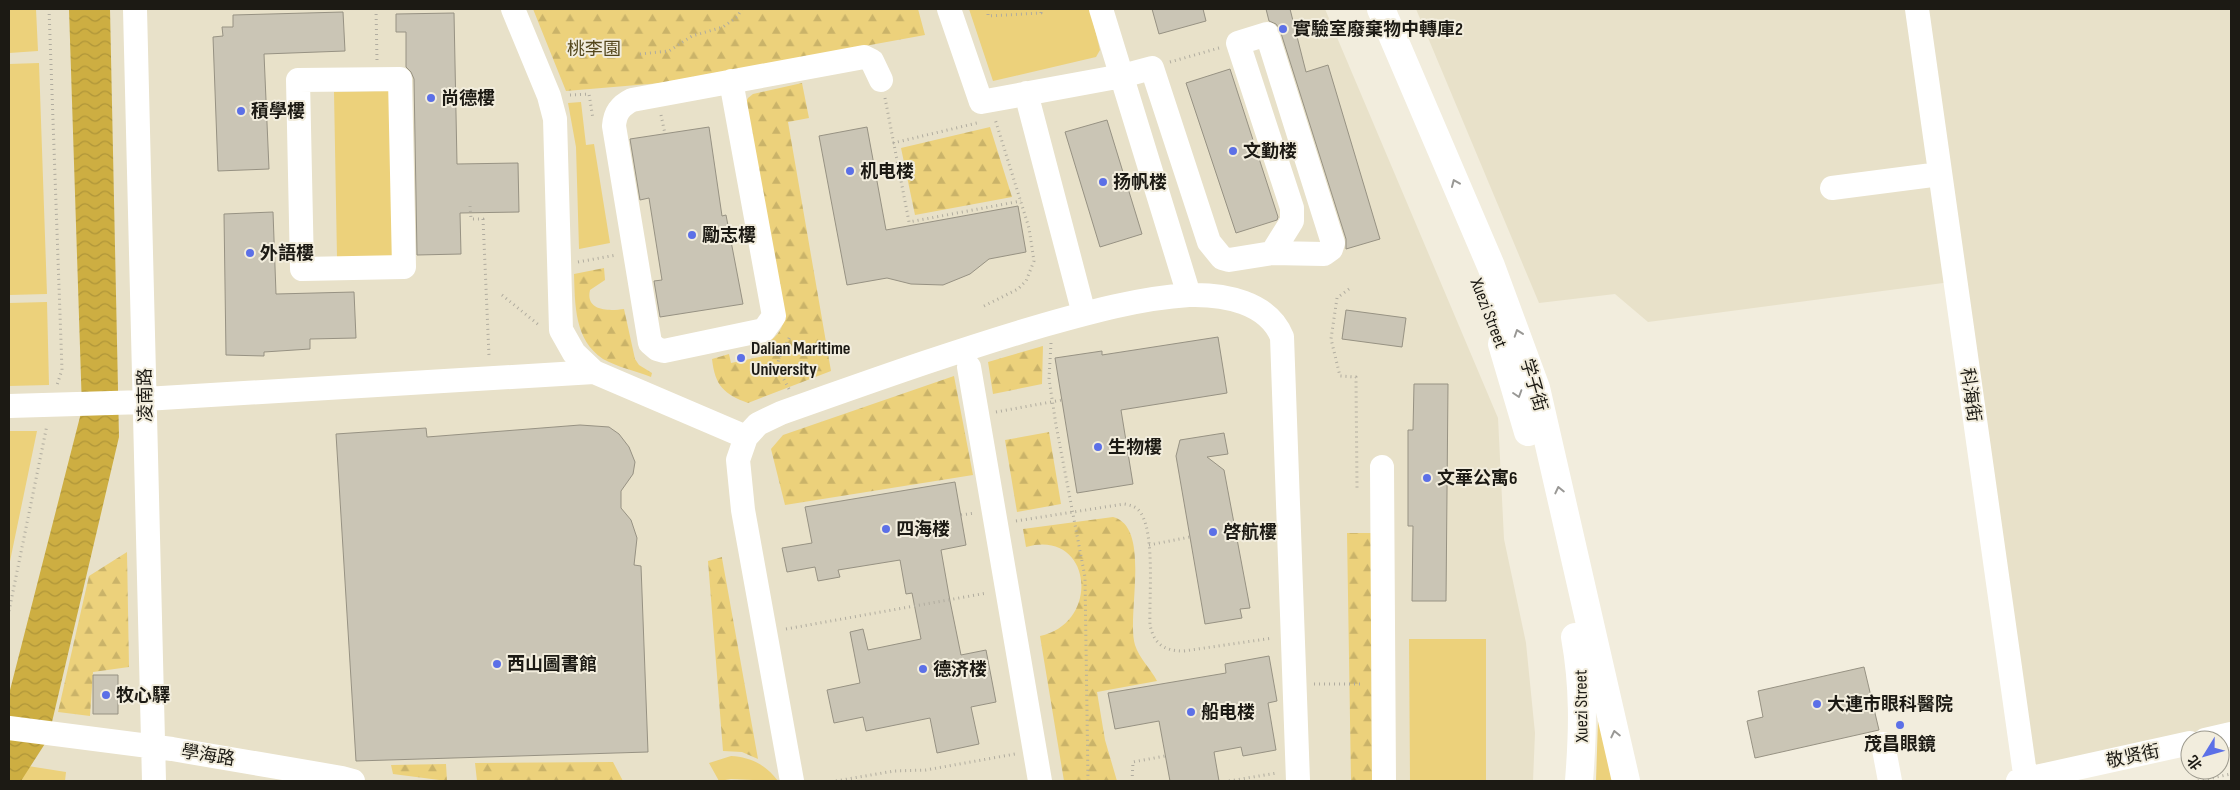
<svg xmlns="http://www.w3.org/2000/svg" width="2240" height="790" viewBox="0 0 2240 790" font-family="'Sofia Sans Condensed','Noto Sans SC',sans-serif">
  <defs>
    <pattern id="forest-firs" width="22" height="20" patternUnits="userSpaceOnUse" patternTransform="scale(1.25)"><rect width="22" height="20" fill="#ecd17b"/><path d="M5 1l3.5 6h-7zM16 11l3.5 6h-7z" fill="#cab369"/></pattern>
    <pattern id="water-waves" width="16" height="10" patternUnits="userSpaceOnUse" patternTransform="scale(1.25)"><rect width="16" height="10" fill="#cdae42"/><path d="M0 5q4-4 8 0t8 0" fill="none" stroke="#af9539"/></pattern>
  </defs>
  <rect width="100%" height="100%" fill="#f2eddd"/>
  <path fill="#e8e1c9" d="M 9,9 L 1325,9 L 1498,418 L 1504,539 L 1526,643 L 1535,733 L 1533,781 L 9,781 Z
    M 1416,9 L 2231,9 L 2231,725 L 2035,767 L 1966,280 L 1648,322 L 1615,294 L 1539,303 Z"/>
  <path fill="url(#forest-firs)" d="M 533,9 L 918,9 L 925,35 L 661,83 L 566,91 Z
    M 802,83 L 809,118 L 788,122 L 831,371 L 748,403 C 724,394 715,386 712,359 L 729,354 L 731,363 L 764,356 L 762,346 C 776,338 782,332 785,315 L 745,104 L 748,98 L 753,94 Z
    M 990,127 L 1012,197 L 915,215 L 901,148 Z
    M 604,268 L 605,280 L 590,290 C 585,312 610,311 624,309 L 635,359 L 639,365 L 652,373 L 651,377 C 636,371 617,367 603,359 C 574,340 575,304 574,274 Z
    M 1043,346 L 1042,384 L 993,394 L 988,362 Z
    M 954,376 L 973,475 L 785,505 L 771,449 L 783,435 Z
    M 1049,432 L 1061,504 L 1017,512 L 1005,440 Z
    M 1113,517 C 1152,527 1126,616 1135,645 C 1139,658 1151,669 1157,681 L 1097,692 L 1105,740 L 1117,781 L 1064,781 L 1040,636 C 1102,623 1092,528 1026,547 L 1023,529 Z
    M 1347,533 L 1371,533 L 1372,781 L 1351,781 Z
    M 127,552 L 129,667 L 93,672 L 90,716 L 58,712 L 89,576 Z
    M 722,557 L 722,558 L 758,759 L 742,752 L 723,751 L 708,561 Z
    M 613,762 L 623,781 L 477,781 L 475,763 Z
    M 446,764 L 447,781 L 393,774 L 391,765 Z"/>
  <path fill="#ecd17b" d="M 9,9 L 36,9 L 38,51 L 9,53 Z
    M 969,9 L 1090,9 L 1100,50 L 1096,57 L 993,81 Z
    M 39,63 L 47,294 L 9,295 L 9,64 Z
    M 389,91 L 393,257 L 337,257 L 334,92 Z
    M 581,102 L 586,145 L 594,144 L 610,243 L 579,249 L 576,147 L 568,103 Z
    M 47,302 L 49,385 L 9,386 L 9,303 Z
    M 9,431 L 37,431 L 9,566 Z
    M 1409,639 L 1486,639 L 1486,781 L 1410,781 Z
    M 1591,669 L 1620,781 L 1596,781 L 1598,720 Z
    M 731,756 C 751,757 766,765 778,781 L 731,779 L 719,781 L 709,763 Z
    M 9,763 L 66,772 L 65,781 L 9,781 Z"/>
  <path fill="url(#water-waves)" d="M 69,9 L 110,9 L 119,437 L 48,739 L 21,781 L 9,781 L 9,694 L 82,409 Z"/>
  <path fill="#cac5b5" stroke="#979283" d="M 1152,9 L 1203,9 L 1206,21 L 1159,34 Z
    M 1266,9 L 1290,9 L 1306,72 L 1328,65 L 1380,239 L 1346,249 L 1346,239 L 1280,30 L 1276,24 L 1269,21 Z
    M 343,12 L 345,51 L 264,54 L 269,169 L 218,171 L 213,37 L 223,36 L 222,27 L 233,27 L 233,15 Z
    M 454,13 L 457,164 L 518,163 L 519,212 L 460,213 L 461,254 L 417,255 L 414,79 L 411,72 L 406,67 L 406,32 L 396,32 L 396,14 Z
    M 1230,69 L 1278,217 L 1277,220 L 1236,233 L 1186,83 Z
    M 1107,120 L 1142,234 L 1100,247 L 1065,132 Z
    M 709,127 L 722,216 L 726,215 L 743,304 L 660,317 L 654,281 L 662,280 L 649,198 L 640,200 L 630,139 Z
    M 867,127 L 886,230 L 1018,206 L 1026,252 L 989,259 L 970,274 L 943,285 L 911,284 L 887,278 L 847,285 L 819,136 Z
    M 273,212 L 276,294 L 354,292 L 356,338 L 310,339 L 310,349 L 264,352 L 264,356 L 226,355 L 224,214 Z
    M 1346,310 L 1406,318 L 1402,347 L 1342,339 Z
    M 1218,337 L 1227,393 L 1121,410 L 1133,484 L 1077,493 L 1055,358 L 1102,351 L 1102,355 Z
    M 1414,384 L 1448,384 L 1446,601 L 1412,601 L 1413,526 L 1408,526 L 1408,430 L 1413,430 Z
    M 580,425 L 609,427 L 619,434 L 629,447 L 635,462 L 633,474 L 621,491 L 621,508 L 631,520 L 637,538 L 634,565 L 641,566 L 648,752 L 356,761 L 336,434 L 426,428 L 427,437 Z
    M 1224,433 L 1228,454 L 1207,457 L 1224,470 L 1250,608 L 1240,609 L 1242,618 L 1205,624 L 1176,456 L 1180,440 Z
    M 955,482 L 966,545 L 941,550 L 950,601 L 961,655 L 986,650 L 996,702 L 971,707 L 979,744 L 937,753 L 930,718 L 866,731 L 863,717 L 834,723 L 827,690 L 860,683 L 850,632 L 863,629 L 868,650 L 921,639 L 912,593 L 906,594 L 900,560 L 838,570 L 840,577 L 818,581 L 815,567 L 787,572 L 782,548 L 812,543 L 805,507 Z
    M 1269,656 L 1277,701 L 1268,703 L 1276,750 L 1243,756 L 1241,747 L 1214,752 L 1219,781 L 1170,781 L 1159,721 L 1115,729 L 1108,693 L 1226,673 L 1225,664 Z
    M 1864,667 L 1879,730 L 1755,758 L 1747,721 L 1763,717 L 1758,691 Z
    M 93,675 L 118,675 L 118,714 L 93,714 Z"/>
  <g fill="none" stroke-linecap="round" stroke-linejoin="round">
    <path stroke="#b0ac9f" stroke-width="3" stroke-dasharray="1 4" stroke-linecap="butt" d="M 49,9 L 62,370 L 57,385
      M 376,9 L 377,61
      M 988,9 L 988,16 L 1041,13 L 1041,9
      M 640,54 L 669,51 L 692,36 L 723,27 L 737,17 L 742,9
      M 1170,62 L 1219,48
      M 570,95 L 589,94 L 593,119
      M 885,98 L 909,222 L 1021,201
      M 661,115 L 665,134
      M 893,143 L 977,123
      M 470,206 L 471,219 L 483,219 L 489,356
      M 578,262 L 616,255
      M 1349,289 L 1337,298 L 1331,339 L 1340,376 L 1356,377 L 1357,489
      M 502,295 L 540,326
      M 984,306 L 1018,289 L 1026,281 L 1034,261 L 1029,228 L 995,119
      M 1051,343 L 1049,379 L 1056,425 L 1085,577 L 1088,781
      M 789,389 C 772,357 777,366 790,336
      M 996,412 L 1062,400
      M 961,515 L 975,513
      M 1016,521 L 1124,504 C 1131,505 1137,507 1141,513 C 1155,536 1149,597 1150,625 C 1154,644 1164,651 1184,651 L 1273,638
      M 1149,545 L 1190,537
      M 9,611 L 47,425
      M 786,629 L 987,593
      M 1314,684 L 1362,684
      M 836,781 L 894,771 L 926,770 L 1015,754
      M 1132,781 L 1133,762 L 1165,756
      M 1229,781 L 1277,773
      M 2198,781 L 2231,774"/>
    <path stroke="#fff" stroke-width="24" d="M 135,9 L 154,781
      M 513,9 L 549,96 L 555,119 L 561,330 L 574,353 L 594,372 L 746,437
      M 949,9 L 981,102 L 1122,76 L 1152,68 L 1209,242 L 1222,258 L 1229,260 L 1272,253 L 1324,254 L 1331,249 L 1333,243 L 1267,34 L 1238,43 L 1292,208 L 1292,221 L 1272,253
      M 1101,9 L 1189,295
      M 1917,9 L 2026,781
      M 400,79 L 404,267 L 302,269 L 298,80 Z
      M 731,81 L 774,316 L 764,330 L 664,351 L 657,349 L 650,343 L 614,126 C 615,113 620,106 632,100 L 864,57 L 872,61 L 881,80
      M 1026,93 L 1084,314
      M 1832,188 L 1940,174
      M 969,367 L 1040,781
      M 145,399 L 594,372
      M 9,406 L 145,402
      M 1382,467 L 1384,781
      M 9,728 L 172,749 L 342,778 L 353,781
      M 2205,740 L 2231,734
      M 1883,744 L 1890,781
      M 792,781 L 743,510 L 738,460 L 746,437 L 758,424 L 781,413 C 869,382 955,351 1044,325 C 1090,312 1140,298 1189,295 C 1224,294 1268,302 1282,337 L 1298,781
      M 2018,781 L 2190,743"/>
    <path stroke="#fff" stroke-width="28" d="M 1381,9 L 1491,266 L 1536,388 L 1626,781
      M 1502,344 L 1528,432
      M 1575,637 C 1584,687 1583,731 1579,781"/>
  </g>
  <defs><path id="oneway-chevron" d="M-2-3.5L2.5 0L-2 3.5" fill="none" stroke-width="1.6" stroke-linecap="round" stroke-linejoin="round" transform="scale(1.25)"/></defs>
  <g stroke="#999895">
    <use href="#oneway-chevron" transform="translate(1455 183) rotate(-113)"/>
    <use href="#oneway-chevron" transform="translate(1518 333) rotate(-109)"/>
    <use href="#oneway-chevron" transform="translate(1518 394) rotate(72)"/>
    <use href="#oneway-chevron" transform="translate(1559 490) rotate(-103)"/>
    <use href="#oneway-chevron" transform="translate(1615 734) rotate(-103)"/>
  </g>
  <g fill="#5c70e7" stroke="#f2eddd" stroke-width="2">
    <circle cx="1283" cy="29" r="5"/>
    <circle cx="431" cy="98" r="5"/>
    <circle cx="241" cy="111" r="5"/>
    <circle cx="1233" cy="151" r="5"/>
    <circle cx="850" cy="171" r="5"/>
    <circle cx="1103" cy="182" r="5"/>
    <circle cx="692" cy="235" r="5"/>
    <circle cx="250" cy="253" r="5"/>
    <circle cx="741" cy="358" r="5"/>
    <circle cx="1098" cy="447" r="5"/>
    <circle cx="1427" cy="478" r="5"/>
    <circle cx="886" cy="529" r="5"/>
    <circle cx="1213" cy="532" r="5"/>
    <circle cx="497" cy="664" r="5"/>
    <circle cx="923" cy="669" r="5"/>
    <circle cx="106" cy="695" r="5"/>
    <circle cx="1817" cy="704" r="5"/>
    <circle cx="1191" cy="712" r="5"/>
    <circle cx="1900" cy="725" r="5"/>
  </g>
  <g text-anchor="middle" stroke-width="4" stroke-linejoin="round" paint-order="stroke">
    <g font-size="18" font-weight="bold" fill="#1c1a14" stroke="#f2eddd" text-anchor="start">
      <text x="1293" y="35">實驗室廢棄物中轉庫2</text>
      <text x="441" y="104">尚德樓</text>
      <text x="251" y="117">積學樓</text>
      <text x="1243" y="157">文勤楼</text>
      <text x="860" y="177">机电楼</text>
      <text x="1113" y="188">扬帆楼</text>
      <text x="702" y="241">勵志樓</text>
      <text x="260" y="259">外語樓</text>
      <text x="751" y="354">Dalian Maritime<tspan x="751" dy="21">University</tspan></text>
      <text x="1108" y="453">生物樓</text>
      <text x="1437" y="484">文華公寓6</text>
      <text x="896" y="535">四海楼</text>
      <text x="1223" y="538">啓航樓</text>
      <text x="507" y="670">西山圖書館</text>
      <text x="933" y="675">德济楼</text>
      <text x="116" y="701">牧心驛</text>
      <text x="1827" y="710">大連市眼科醫院</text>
      <text x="1201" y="718">船电楼</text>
      <text x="1900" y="750" text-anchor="middle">茂昌眼鏡</text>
    </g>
    <g font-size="18" fill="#53461b" stroke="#f2eddd">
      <text x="594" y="55">桃李園</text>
    </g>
    <g font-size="18" fill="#1c1a14" stroke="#f2eddd">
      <text transform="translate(1489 313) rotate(69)" y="6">Xuezi Street</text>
      <text transform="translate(1534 385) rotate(74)" y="6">学子街</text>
      <text transform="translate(145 395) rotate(-91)" y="6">凌南路</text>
      <text transform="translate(1971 395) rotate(82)" y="6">科海街</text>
      <text transform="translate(1581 706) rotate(-91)" y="6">Xuezi Street</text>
      <text transform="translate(208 755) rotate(9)" y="6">學海路</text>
      <text transform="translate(2133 756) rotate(-12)" y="6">敬贤街</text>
    </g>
  </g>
  <rect width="2240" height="790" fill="none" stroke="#1c1a14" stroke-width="20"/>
  <g transform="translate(2205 755) rotate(233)"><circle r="24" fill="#f2eddd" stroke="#9c998d"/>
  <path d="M0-4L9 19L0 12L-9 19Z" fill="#5c70e7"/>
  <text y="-8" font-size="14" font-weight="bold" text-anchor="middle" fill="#1c1a14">北</text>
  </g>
</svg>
